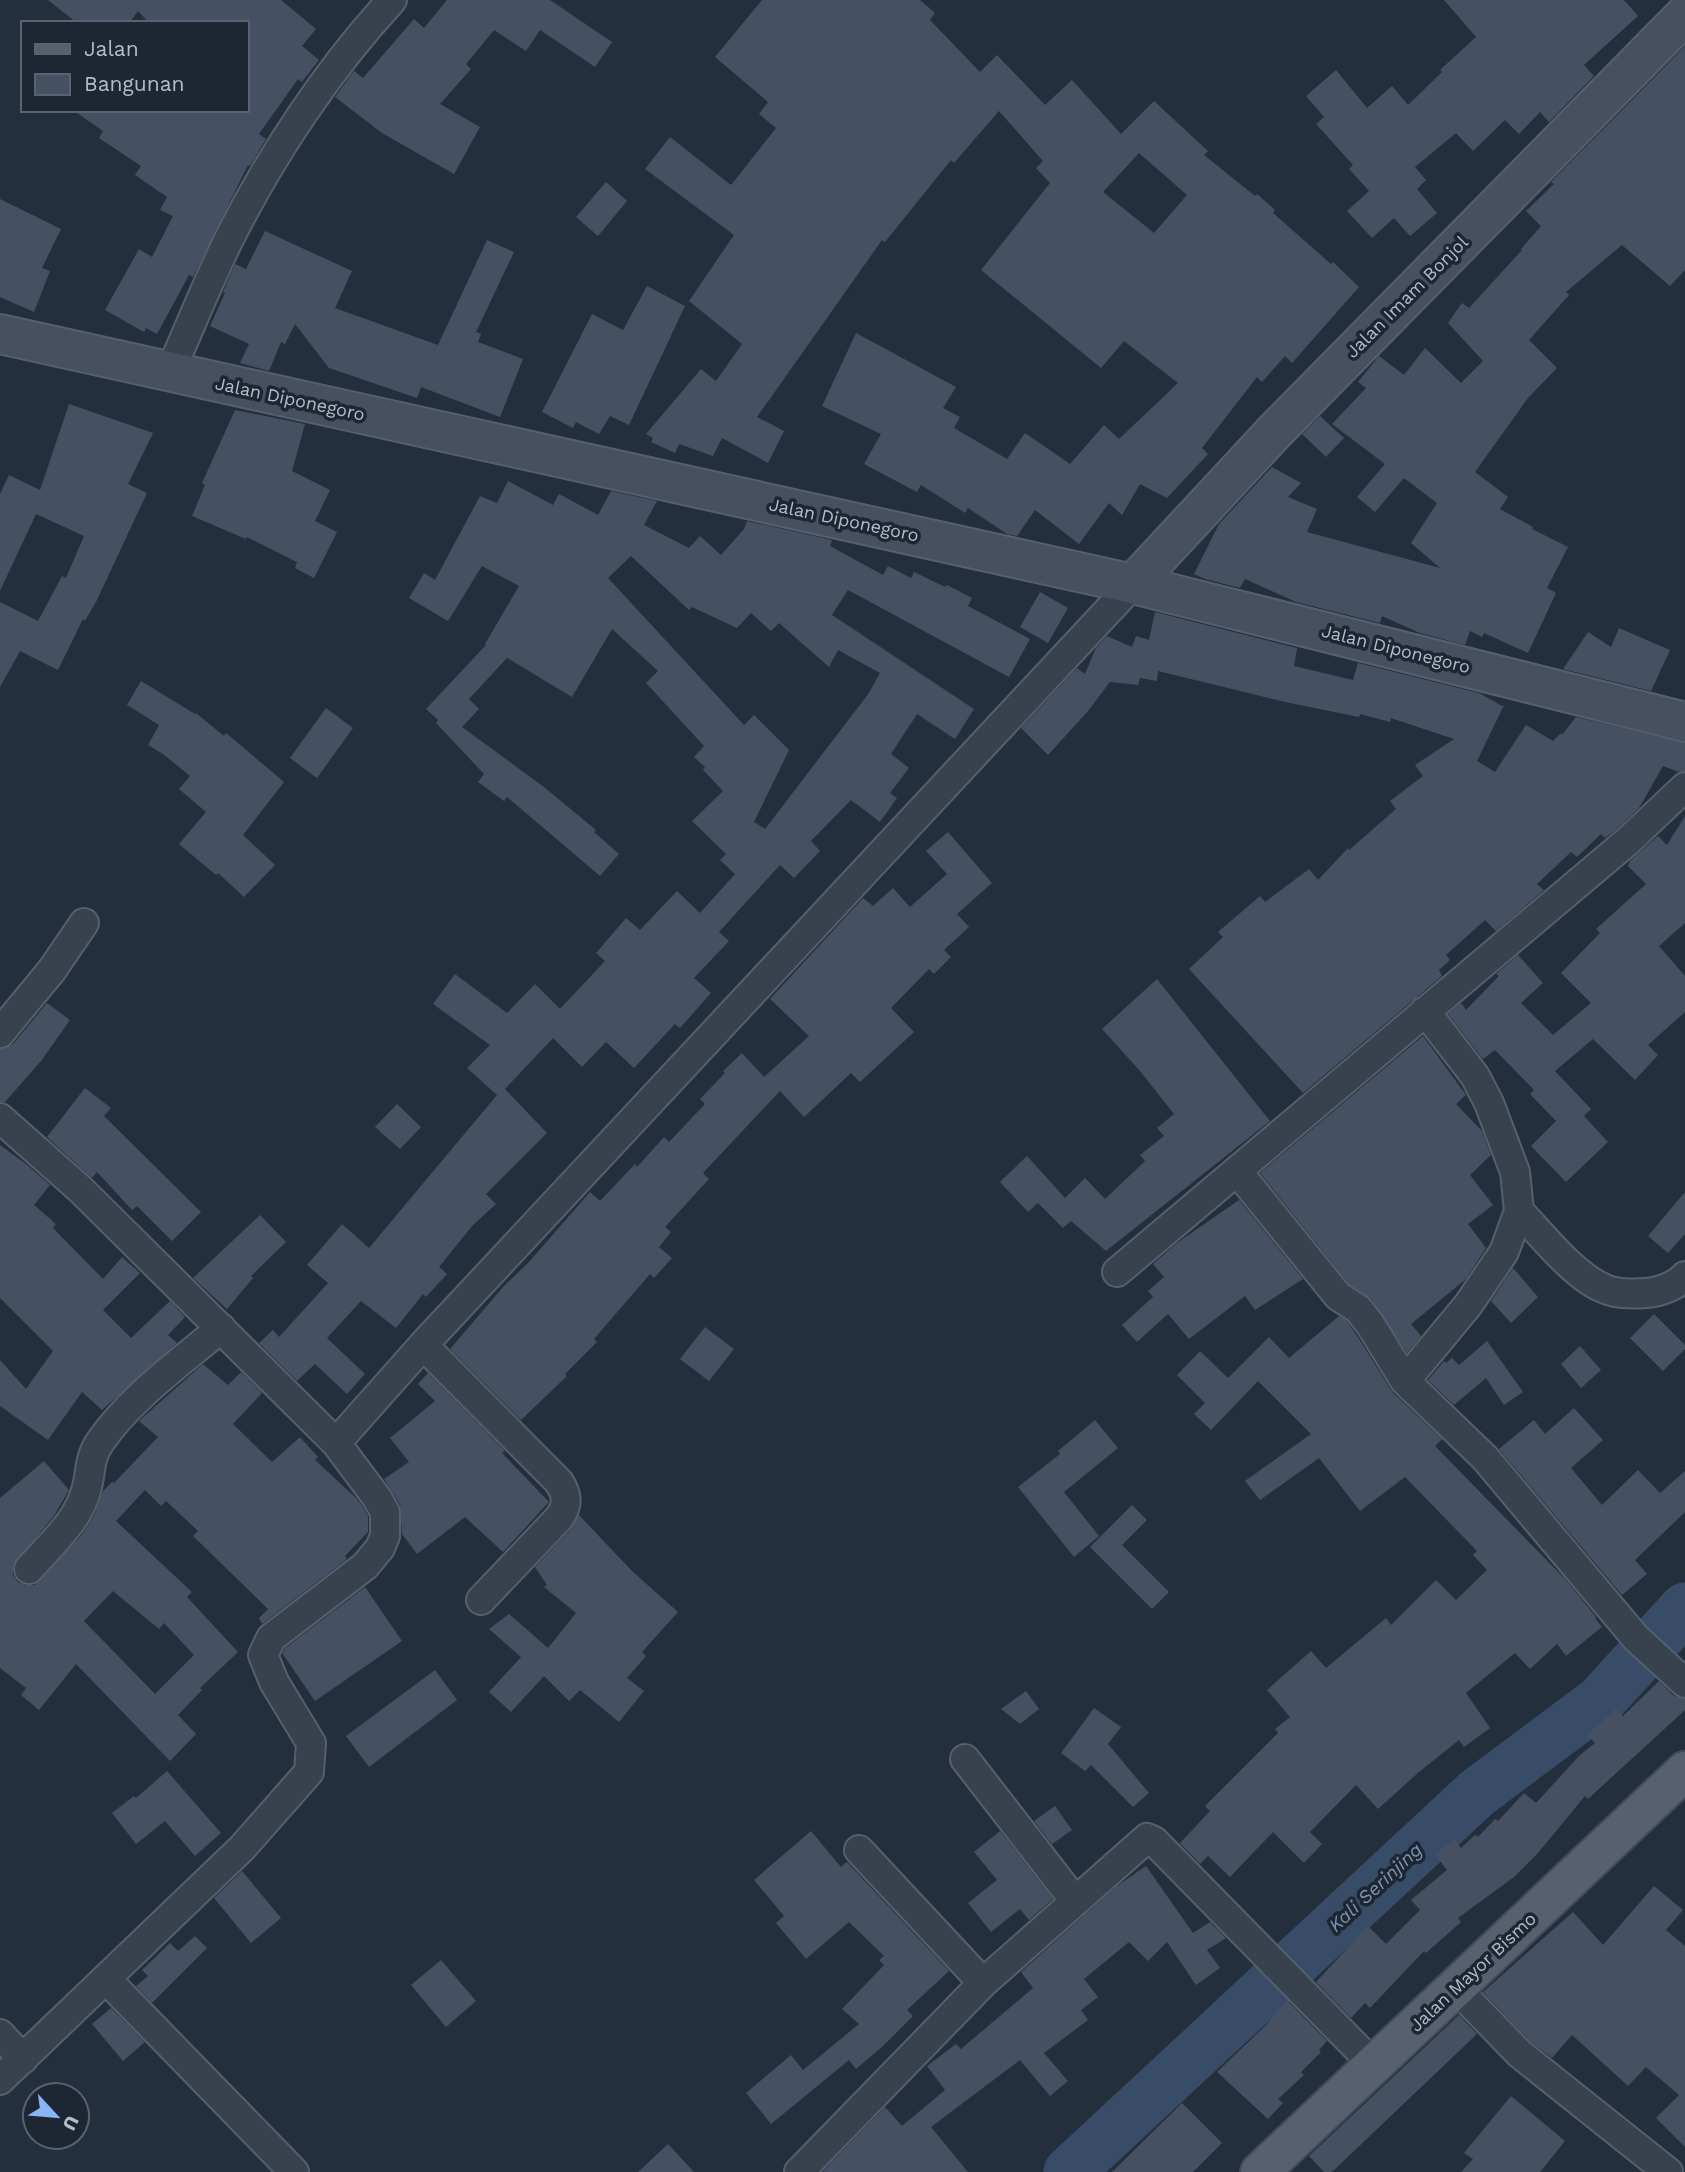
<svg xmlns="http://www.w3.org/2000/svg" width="1685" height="2172" viewBox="0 0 1685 2172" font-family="'Work Sans',sans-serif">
  <rect width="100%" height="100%" fill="#242f3e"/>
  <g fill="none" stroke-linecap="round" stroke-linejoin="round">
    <path stroke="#394c67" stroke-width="51" d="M 1069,2172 L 1477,1793 L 1600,1701 L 1685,1608"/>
  </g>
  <path fill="#455162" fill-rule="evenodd" d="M 48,0 L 281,0 L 316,29 L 302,46 L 319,60 L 302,82 L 298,79 L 259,134 L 266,139 L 250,166 L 248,165 L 193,277 L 189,275 L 157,334 L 146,328 L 144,332 L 105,310 L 139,249 L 152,257 L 173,216 L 160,210 L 167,197 L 135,175 L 141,166 L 99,138 L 103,131 L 73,110 L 247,110 L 247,23 L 149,23 L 138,11 L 129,23 L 77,23 Z
    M 447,0 L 550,0 L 612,42 L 595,67 L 540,30 L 526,51 L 494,30 L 466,64 L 471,69 L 440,104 L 480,127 L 454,174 L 382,133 L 335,97 L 354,71 L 363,78 L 414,19 L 424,28 Z
    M 762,0 L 920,0 L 935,13 L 930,20 L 980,72 L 997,55 L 1045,105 L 1072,80 L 1121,134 L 1154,101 L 1208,151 L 1204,155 L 1255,196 L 1257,194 L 1275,210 L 1273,213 L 1331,264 L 1333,262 L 1359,287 L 1292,363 L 1285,356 L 1262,382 L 1257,377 L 1202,448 L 1208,454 L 1167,498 L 1140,484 L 1122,515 L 1109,503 L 1079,544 L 1035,510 L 1017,536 L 1007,534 L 968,508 L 965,513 L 921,485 L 917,492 L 864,464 L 881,434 L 822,406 L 856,333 L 956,387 L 943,408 L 960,417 L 954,428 L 1007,459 L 1025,433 L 1070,464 L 1104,425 L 1119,439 L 1178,383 L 1124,341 L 1101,368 L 981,270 L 1050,183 L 1036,168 L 1043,161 L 999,111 L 954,163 L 951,160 L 885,242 L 882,240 L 757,417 L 784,431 L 768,463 L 722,438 L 713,456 L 679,444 L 675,453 L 651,442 L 653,438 L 646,434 L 701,369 L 716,381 L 742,344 L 689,301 L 734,235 L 645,169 L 670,137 L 731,185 L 776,128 L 759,114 L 768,102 L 715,57 ZM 1139,153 L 1187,195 L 1154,233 L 1103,192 Z
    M 1444,0 L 1624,0 L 1638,16 L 1584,65 L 1594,76 L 1549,122 L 1540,112 L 1519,134 L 1505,120 L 1473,151 L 1456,133 L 1415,167 L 1426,180 L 1417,189 L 1437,213 L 1410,236 L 1394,218 L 1372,238 L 1347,211 L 1369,191 L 1349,169 L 1353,165 L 1316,124 L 1324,117 L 1306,96 L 1336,70 L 1367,108 L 1392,86 L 1408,105 L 1442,72 L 1440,70 L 1476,37 Z
    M 1685,46 L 1685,270 L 1670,286 L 1622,245 L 1566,292 L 1569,295 L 1529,340 L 1557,368 L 1528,398 L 1475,472 L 1508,497 L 1500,509 L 1533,527 L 1532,529 L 1568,547 L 1547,588 L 1556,593 L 1528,653 L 1484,633 L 1482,637 L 1470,631 L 1465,645 L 1420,633 L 1382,616 L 1380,623 L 1296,602 L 1245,579 L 1240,588 L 1205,579 L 1194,574 L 1219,524 L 1272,467 L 1301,483 L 1288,497 L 1317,509 L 1307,532 L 1440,568 L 1411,543 L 1437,503 L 1404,478 L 1375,512 L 1357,497 L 1385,464 L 1332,424 L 1366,388 L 1358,382 L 1379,356 L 1404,375 L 1425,348 L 1461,383 L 1483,361 L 1448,323 L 1462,303 L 1469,308 L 1522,250 L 1521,249 L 1541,226 L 1526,211 L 1554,184 L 1551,182 Z
    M 606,182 L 627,201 L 598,236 L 576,217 Z
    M 0,199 L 61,229 L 42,268 L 50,271 L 34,312 L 0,297 Z
    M 265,231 L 352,271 L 335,308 L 438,345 L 487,240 L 514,252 L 476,332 L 481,334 L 478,342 L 523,359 L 500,417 L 421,387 L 417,398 L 329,368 L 295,324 L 285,344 L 281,342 L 269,371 L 240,363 L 249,344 L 210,326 L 225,293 L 223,292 L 235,264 L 246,269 Z
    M 647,286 L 685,306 L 629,425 L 610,416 L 599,434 L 576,422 L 573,428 L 542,412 L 592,314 L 623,330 Z
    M 69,404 L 153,433 L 128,484 L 147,493 L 97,600 L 85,621 L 83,619 L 58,670 L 20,651 L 0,687 L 0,602 L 38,621 L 62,576 L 66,578 L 84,536 L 36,514 L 0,591 L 0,494 L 9,475 L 40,490 Z
    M 235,410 L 305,424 L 292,471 L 330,490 L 315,521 L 337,532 L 314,578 L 295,568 L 297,562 L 247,537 L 246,539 L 192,516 L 205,485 L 202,483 Z
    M 1320,416 L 1344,438 L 1326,457 L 1302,434 Z
    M 508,481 L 553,505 L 559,494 L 598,515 L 611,491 L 657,501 L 644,525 L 689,548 L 700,536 L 721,555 L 744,529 L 747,521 L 832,540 L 830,546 L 883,575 L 888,566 L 911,578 L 914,572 L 945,587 L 947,585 L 972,598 L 968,606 L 1030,639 L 1009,677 L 848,590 L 832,615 L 974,709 L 955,739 L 917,714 L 891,754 L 909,768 L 890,793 L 897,798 L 880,822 L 851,800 L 811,841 L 820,851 L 794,878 L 780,865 L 719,932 L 729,941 L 694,978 L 711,993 L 680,1028 L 675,1024 L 634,1068 L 606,1042 L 582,1067 L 553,1038 L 505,1089 L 547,1133 L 486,1194 L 496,1204 L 473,1225 L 439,1267 L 447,1274 L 426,1297 L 423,1294 L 396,1328 L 361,1301 L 327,1338 L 365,1374 L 347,1394 L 315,1364 L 297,1381 L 259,1343 L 273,1330 L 279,1337 L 328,1283 L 307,1265 L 342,1224 L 369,1248 L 497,1095 L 467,1068 L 490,1045 L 433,1004 L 455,974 L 507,1013 L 535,984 L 560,1009 L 605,961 L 596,953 L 626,918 L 640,930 L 677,891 L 700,913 L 735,874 L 720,860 L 726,854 L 692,821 L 723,791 L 703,770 L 705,767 L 694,757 L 704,746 L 646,683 L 658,671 L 612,629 L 572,697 L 507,658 L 469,699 L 479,709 L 462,727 L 544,787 L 596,830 L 594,832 L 619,854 L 600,876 L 507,797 L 504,801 L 478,782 L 484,774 L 436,723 L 438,720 L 426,709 L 486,645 L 485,644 L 519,586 L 482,566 L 448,621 L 409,598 L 424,573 L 435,580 L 480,496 L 497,503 ZM 631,556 L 689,610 L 692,607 L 737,628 L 751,613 L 771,631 L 779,623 L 829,667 L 838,650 L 880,673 L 869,693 L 765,829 L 754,822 L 789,750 L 754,715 L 744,725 L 608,578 Z
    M 1040,592 L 1068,608 L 1048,643 L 1020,627 Z
    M 1155,612 L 1297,648 L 1294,666 L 1353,680 L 1358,663 L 1479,693 L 1502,706 L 1504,705 L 1477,761 L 1495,772 L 1526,725 L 1553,741 L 1561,733 L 1562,735 L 1576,717 L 1685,743 L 1685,771 L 1679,772 L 1663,766 L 1639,808 L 1618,828 L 1605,838 L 1601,834 L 1577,857 L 1571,852 L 1537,884 L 1544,890 L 1496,931 L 1485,920 L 1446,955 L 1450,960 L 1439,970 L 1442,976 L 1303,1093 L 1189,969 L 1223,937 L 1218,932 L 1260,896 L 1265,902 L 1309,869 L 1318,880 L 1348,848 L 1349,850 L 1396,809 L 1390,801 L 1423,776 L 1415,765 L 1454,739 L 1391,718 L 1390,722 L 1360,714 L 1359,717 L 1285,702 L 1158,671 L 1157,681 L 1140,678 L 1138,685 L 1110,682 L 1088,711 L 1048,755 L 1021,728 L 1077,668 L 1085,674 L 1096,648 L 1107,636 L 1132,647 L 1136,636 L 1149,640 Z
    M 1619,628 L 1670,650 L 1651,691 L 1563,669 L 1588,632 L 1611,647 Z
    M 141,681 L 195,714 L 196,713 L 224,736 L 226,733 L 284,782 L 243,835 L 275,865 L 244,897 L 218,873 L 216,875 L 179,844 L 206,812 L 179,789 L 190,776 L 163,754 L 148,745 L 159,725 L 127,705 Z
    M 326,708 L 353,728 L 317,778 L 290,758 Z
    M 1685,816 L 1685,923 L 1659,946 L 1685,976 L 1685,1012 L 1648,1045 L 1658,1055 L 1635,1080 L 1593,1039 L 1555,1071 L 1591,1109 L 1584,1116 L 1608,1142 L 1566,1182 L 1531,1146 L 1556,1121 L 1530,1094 L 1534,1090 L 1495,1050 L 1483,1059 L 1448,1014 L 1461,1003 L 1466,1010 L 1499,976 L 1496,974 L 1518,955 L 1543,983 L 1521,1003 L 1553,1035 L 1591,1003 L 1561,973 L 1600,933 L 1596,929 L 1646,884 L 1628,866 L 1630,861 L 1658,836 L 1667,845 Z
    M 948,832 L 992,883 L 957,914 L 969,927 L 944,950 L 951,957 L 934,974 L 929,969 L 891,1008 L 914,1032 L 860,1082 L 851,1073 L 804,1117 L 780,1091 L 703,1173 L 709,1179 L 665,1227 L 671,1232 L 659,1247 L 672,1258 L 654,1278 L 650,1274 L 594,1339 L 597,1342 L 565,1374 L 567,1376 L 521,1420 L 450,1349 L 504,1286 L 529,1262 L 590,1192 L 600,1201 L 635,1164 L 637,1167 L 664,1137 L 669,1142 L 705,1104 L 700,1099 L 725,1073 L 723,1071 L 742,1053 L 764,1077 L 809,1036 L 770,999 L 863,898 L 873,906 L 893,888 L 910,907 L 947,874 L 926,851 Z
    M 1157,979 L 1270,1121 L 1106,1251 L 1071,1221 L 1063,1228 L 1038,1203 L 1028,1212 L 1000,1182 L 1027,1156 L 1065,1198 L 1085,1178 L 1105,1199 L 1145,1161 L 1140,1155 L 1164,1136 L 1157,1128 L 1174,1114 L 1140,1071 L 1102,1029 Z
    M 47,1003 L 70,1020 L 41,1061 L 5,1102 L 0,1102 L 0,1049 L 13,1044 Z
    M 1423,1036 L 1466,1095 L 1456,1104 L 1482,1131 L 1491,1155 L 1470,1175 L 1493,1205 L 1468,1224 L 1486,1248 L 1466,1279 L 1411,1324 L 1421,1336 L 1407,1353 L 1371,1299 L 1349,1284 L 1260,1173 Z
    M 85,1088 L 111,1108 L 104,1116 L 201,1212 L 172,1241 L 137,1206 L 132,1210 L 97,1172 L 92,1178 L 47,1137 Z
    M 397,1104 L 421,1127 L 400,1149 L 375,1127 Z
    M 0,1145 L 26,1164 L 50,1185 L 34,1205 L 56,1224 L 53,1228 L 103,1279 L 122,1257 L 140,1273 L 103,1310 L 131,1338 L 170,1301 L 185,1317 L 168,1335 L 177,1343 L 102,1410 L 82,1392 L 48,1440 L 0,1406 L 0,1360 L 26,1389 L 53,1351 L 0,1298 Z
    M 1685,1192 L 1685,1234 L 1668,1253 L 1648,1236 Z
    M 1239,1200 L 1303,1279 L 1255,1310 L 1245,1296 L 1189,1339 L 1168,1314 L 1137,1342 L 1122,1325 L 1153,1297 L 1148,1291 L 1164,1277 L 1153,1264 L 1177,1243 Z
    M 260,1215 L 286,1242 L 251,1276 L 253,1278 L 227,1309 L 193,1278 Z
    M 1513,1268 L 1538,1297 L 1511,1323 L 1491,1301 Z
    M 1654,1314 L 1685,1345 L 1685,1349 L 1663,1371 L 1630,1338 Z
    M 1339,1316 L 1347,1321 L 1356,1334 L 1393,1393 L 1442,1439 L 1435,1446 L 1565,1579 L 1596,1617 L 1595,1618 L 1602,1627 L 1566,1656 L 1557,1644 L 1530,1669 L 1515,1653 L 1466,1693 L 1490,1728 L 1464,1747 L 1459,1740 L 1419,1772 L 1378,1809 L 1356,1785 L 1310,1832 L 1322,1844 L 1304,1863 L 1273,1832 L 1230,1877 L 1208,1856 L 1200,1864 L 1180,1843 L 1210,1811 L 1205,1806 L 1278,1733 L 1275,1729 L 1290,1717 L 1267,1690 L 1311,1651 L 1326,1668 L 1386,1618 L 1391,1625 L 1436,1580 L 1456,1600 L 1487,1570 L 1473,1555 L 1477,1551 L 1405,1477 L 1360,1511 L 1319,1458 L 1260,1500 L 1245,1481 L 1311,1434 L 1258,1381 L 1211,1430 L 1194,1414 L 1205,1403 L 1177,1375 L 1200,1351 L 1228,1378 L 1269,1337 L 1289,1358 Z
    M 705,1327 L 734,1349 L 709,1381 L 680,1359 Z
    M 1487,1341 L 1523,1392 L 1504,1405 L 1486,1378 L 1454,1405 L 1428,1380 L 1444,1361 L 1446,1363 L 1452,1358 L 1459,1365 Z
    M 1580,1346 L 1601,1370 L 1581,1388 L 1561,1364 Z
    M 203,1364 L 228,1385 L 241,1372 L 262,1393 L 233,1424 L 272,1462 L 300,1437 L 318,1457 L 315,1460 L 356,1498 L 363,1507 L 368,1516 L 368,1532 L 345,1556 L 347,1559 L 262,1624 L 259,1618 L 268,1609 L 193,1536 L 198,1531 L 166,1501 L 161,1506 L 145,1490 L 116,1521 L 192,1592 L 187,1597 L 238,1652 L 200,1688 L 202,1690 L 178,1715 L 196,1734 L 170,1761 L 76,1664 L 39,1710 L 21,1695 L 26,1688 L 0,1668 L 0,1498 L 44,1461 L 69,1490 L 54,1516 L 13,1565 L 13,1575 L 18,1582 L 26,1585 L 35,1585 L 81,1536 L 95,1514 L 103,1491 L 112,1482 L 114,1483 L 158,1437 L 139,1421 ZM 113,1591 L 159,1629 L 164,1623 L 194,1655 L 155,1694 L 84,1621 Z
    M 428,1373 L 505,1451 L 502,1453 L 549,1502 L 503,1552 L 465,1517 L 417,1554 L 402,1534 L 400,1504 L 384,1479 L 409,1462 L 390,1438 L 435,1401 L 418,1384 Z
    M 1574,1408 L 1603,1440 L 1571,1468 L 1602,1505 L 1638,1470 L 1660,1493 L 1685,1471 L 1685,1512 L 1635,1560 L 1647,1574 L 1622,1595 L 1499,1449 L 1534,1420 L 1545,1434 Z
    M 1095,1420 L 1118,1448 L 1064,1492 L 1099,1536 L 1074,1557 L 1018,1487 L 1060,1454 L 1058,1451 Z
    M 1132,1505 L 1147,1520 L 1122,1545 L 1169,1592 L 1152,1609 L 1090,1547 Z
    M 579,1515 L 632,1571 L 678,1612 L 642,1652 L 646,1656 L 627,1678 L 644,1691 L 619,1722 L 580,1690 L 569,1701 L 544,1676 L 511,1712 L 489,1692 L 521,1657 L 489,1629 L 509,1614 L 548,1648 L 576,1613 L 544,1587 L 547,1585 L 535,1567 L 571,1529 Z
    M 365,1587 L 402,1641 L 315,1701 L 282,1653 L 284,1649 Z
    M 435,1670 L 457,1700 L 369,1767 L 346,1736 Z
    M 1659,1681 L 1674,1696 L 1685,1699 L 1685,1710 L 1588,1799 L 1585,1796 L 1538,1853 L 1514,1877 L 1458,1918 L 1461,1922 L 1426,1953 L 1424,1951 L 1370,2008 L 1365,2003 L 1351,2018 L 1316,1982 L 1368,1926 L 1386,1944 L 1420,1910 L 1411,1900 L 1447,1870 L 1435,1854 L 1455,1839 L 1461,1848 L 1475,1835 L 1478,1837 L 1495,1819 L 1498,1821 L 1524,1793 L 1536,1803 L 1579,1756 L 1595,1743 L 1587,1735 L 1616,1709 L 1623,1716 Z
    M 1026,1691 L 1039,1709 L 1020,1724 L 1001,1709 Z
    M 1094,1708 L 1121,1727 L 1108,1744 L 1149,1793 L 1133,1807 L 1091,1765 L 1085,1771 L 1061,1753 Z
    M 167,1771 L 221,1833 L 195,1856 L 165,1821 L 136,1844 L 112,1813 L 134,1796 L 136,1798 Z
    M 1055,1806 L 1072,1830 L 1052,1844 L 1034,1821 Z
    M 811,1831 L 841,1867 L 847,1862 L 949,1971 L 907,2010 L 913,2016 L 883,2046 L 856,2069 L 849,2060 L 771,2124 L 746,2093 L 791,2055 L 803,2070 L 859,2024 L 842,2009 L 884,1965 L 879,1960 L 884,1956 L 849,1922 L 806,1959 L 776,1923 L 784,1916 L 754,1880 Z
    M 1000,1831 L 1053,1899 L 1029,1920 L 1020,1909 L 991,1932 L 968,1903 L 997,1880 L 974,1852 Z
    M 1146,1866 L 1193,1933 L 1210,1922 L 1226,1938 L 1207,1950 L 1220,1968 L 1196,1985 L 1167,1942 L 1148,1961 L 1129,1942 L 1084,1979 L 1098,1997 L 1081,2010 L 1088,2020 L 1044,2053 L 1068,2081 L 1050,2096 L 1020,2060 L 931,2127 L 968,2172 L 822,2172 L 885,2107 L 902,2126 L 945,2090 L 927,2066 L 956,2044 L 961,2049 L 1033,1988 L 1021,1972 L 1117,1886 Z
    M 242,1871 L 281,1918 L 251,1943 L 214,1898 Z
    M 1654,1886 L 1683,1910 L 1666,1930 L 1685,1946 L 1685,2147 L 1656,2118 L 1679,2095 L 1646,2067 L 1628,2086 L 1572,2035 L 1552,2058 L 1531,2042 L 1483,1992 L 1573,1912 L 1603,1945 Z
    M 195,1936 L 207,1948 L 152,2003 L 136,1986 L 148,1976 L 142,1970 L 170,1943 L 178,1951 Z
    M 441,1960 L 476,2001 L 446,2027 L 411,1985 Z
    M 1287,2000 L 1327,2041 L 1319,2050 L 1321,2052 L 1301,2072 L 1304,2075 L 1278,2099 L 1283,2103 L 1268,2119 L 1217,2072 L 1265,2026 Z
    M 111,2008 L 145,2042 L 123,2061 L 92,2024 Z
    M 1459,2015 L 1477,2034 L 1332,2172 L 1324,2172 L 1309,2156 Z
    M 1511,2096 L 1565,2141 L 1540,2172 L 1461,2172 L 1473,2159 L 1464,2153 Z
    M 1182,2103 L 1222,2143 L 1193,2172 L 1112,2172 Z
    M 668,2144 L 694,2172 L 638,2172 Z"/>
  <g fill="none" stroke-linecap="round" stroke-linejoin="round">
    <defs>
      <path id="minor" d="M 170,372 C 189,329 207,284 228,241 C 270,157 328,69 392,0
        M 0,1033 L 52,970 L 84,923
        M 0,1118 L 80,1189 L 336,1443 L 423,1345 L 1133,584
        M 1237,1171 L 1338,1296 L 1358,1309 L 1370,1324 L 1405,1381 L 1485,1458 L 1636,1638 L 1685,1683
        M 1519,1211 C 1541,1234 1574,1276 1603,1288 C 1614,1294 1634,1294 1646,1293 C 1660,1292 1676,1286 1685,1276
        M 1117,1272 L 1629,840 L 1685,787
        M 423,1345 L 559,1482 C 568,1496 568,1505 559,1518 L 481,1600
        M 1405,1381 L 1468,1305 L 1504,1252 L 1519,1211 L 1515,1172 L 1489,1103 L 1475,1076 L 1425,1011
        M 29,1569 C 48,1547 74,1525 84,1497 C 92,1477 87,1461 100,1442 C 130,1398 181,1362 221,1328
        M 965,1759 L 1075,1901
        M 859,1850 L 983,1983
        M 107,1980 L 294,2172
        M 1456,1988 L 1520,2054 L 1668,2172
        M 0,2034 L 23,2059
        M 0,2080 L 242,1848 L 309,1772 L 311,1743 L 274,1682 L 263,1655 L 271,1638 L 365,1566 L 380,1548 L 385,1536 L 385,1512 L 377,1498 L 336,1443
        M 799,2172 L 983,1983 L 1147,1838 L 1154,1841 L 1374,2065"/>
      <path id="secondary" d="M 0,334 L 1133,584 L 1685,722
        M 1133,584 L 1275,431 L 1685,15"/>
      <path id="primary" d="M 1260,2172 L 1685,1771"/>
    </defs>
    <use href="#minor" stroke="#565f6c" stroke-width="32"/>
    <use href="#secondary" stroke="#565f6c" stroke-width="42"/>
    <use href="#primary" stroke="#414a57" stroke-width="42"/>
    <use href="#minor" stroke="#38414e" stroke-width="28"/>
    <use href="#secondary" stroke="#465061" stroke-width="38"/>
    <use href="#primary" stroke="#56606e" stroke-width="38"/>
  </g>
  <g text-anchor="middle" stroke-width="7" stroke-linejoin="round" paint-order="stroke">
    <g font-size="18" fill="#b4bcc9" stroke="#1d2633">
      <text transform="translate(1407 297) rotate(-45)" y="6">Jalan Imam Bonjol</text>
      <text transform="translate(290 399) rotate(12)" y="6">Jalan Diponegoro</text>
      <text transform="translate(844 520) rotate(12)" y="6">Jalan Diponegoro</text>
      <text transform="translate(1396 649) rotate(14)" y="6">Jalan Diponegoro</text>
      <text transform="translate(1473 1972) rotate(-43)" y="6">Jalan Mayor Bismo</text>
    </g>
    <g font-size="19" font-style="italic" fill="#7c92b1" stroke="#1d2633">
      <text transform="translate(1375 1887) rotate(-43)" y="7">Kali Serinjing</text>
    </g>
  </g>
  <rect x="21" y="21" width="228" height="91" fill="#1d2633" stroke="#59626f" stroke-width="2"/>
  <rect x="35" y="44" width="35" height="10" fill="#56606e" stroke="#59626f" stroke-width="2"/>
  <text x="84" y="56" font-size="21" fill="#b4bcc9">Jalan</text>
  <rect x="35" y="74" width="35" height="21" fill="#455162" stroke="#59626f" stroke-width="2"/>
  <text x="84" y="91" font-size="21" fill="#b4bcc9">Bangunan</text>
  <g transform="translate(56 2116) rotate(116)"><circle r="33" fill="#1d2633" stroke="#59626f" stroke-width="2"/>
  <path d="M0-5L12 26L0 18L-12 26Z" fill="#8ab4f8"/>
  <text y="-10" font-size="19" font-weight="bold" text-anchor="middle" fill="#b4bcc9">U</text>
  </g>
</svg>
